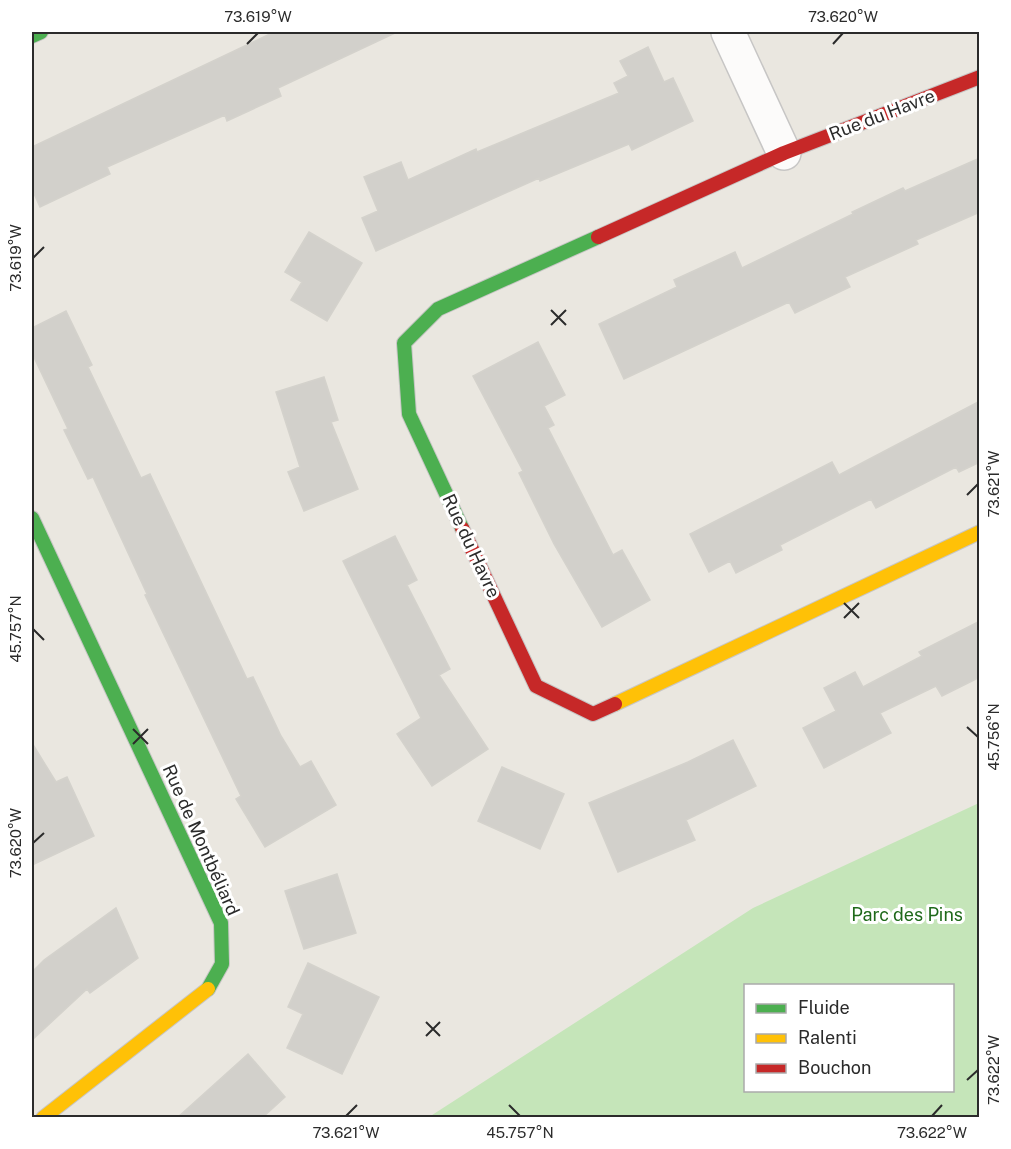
<svg xmlns="http://www.w3.org/2000/svg" width="1011" height="1149" viewBox="0 0 1011 1149" font-family="'Public Sans',sans-serif">
  <rect width="100%" height="100%" fill="#eae7e0"/>
  <path fill="#c5e5b9" fill-rule="evenodd" d="M 979,803 L 979,1117 L 429,1117 L 753,908 ZM 746,986 L 952,986 L 952,1090 L 746,1090 Z"/>
  <path fill="#d2d0cb" stroke="#d4d2cc" stroke-width="1.5" d="M 274,32 L 397,32 L 278,88 L 281,96 L 227,121 L 225,115 L 107,167 L 110,174 L 40,207 L 32,189 L 32,147 Z
    M 648,47 L 664,82 L 673,78 L 693,121 L 632,150 L 629,144 L 540,181 L 539,178 L 376,251 L 362,218 L 378,211 L 364,177 L 401,162 L 408,180 L 476,149 L 477,152 L 619,93 L 614,83 L 628,76 L 620,61 Z
    M 980,158 L 980,212 L 916,240 L 918,244 L 845,277 L 850,287 L 795,313 L 789,302 L 624,379 L 599,324 L 677,287 L 674,280 L 735,252 L 742,268 L 853,214 L 852,212 L 903,188 L 905,191 Z
    M 309,232 L 362,263 L 327,321 L 291,300 L 302,282 L 285,272 Z
    M 66,311 L 92,365 L 88,367 L 141,478 L 150,474 L 247,679 L 253,677 L 281,736 L 300,767 L 311,761 L 336,805 L 265,847 L 236,799 L 241,796 L 145,595 L 147,594 L 93,477 L 88,479 L 64,430 L 68,429 L 32,353 L 32,328 Z
    M 538,342 L 565,395 L 544,406 L 554,425 L 548,428 L 613,555 L 622,550 L 650,600 L 602,627 L 554,544 L 519,473 L 523,471 L 473,376 Z
    M 324,377 L 338,420 L 331,422 L 358,489 L 304,511 L 288,472 L 300,467 L 276,392 Z
    M 980,401 L 980,462 L 959,472 L 956,467 L 876,508 L 871,499 L 780,545 L 782,550 L 736,573 L 730,561 L 709,572 L 690,534 L 832,462 L 839,475 Z
    M 395,536 L 417,580 L 407,585 L 450,669 L 439,675 L 488,749 L 432,786 L 397,734 L 421,718 L 343,561 Z
    M 980,621 L 980,677 L 942,696 L 936,686 L 880,713 L 891,733 L 824,768 L 803,728 L 836,711 L 824,688 L 855,672 L 863,687 L 922,656 L 919,652 Z
    M 733,740 L 756,786 L 686,820 L 695,840 L 618,872 L 589,803 L 688,762 Z
    M 32,743 L 56,782 L 67,777 L 94,836 L 32,865 Z
    M 502,767 L 564,794 L 540,849 L 478,821 Z
    M 337,874 L 356,933 L 304,949 L 285,891 Z
    M 116,908 L 138,958 L 90,993 L 87,989 L 32,1040 L 32,972 L 44,960 Z
    M 308,963 L 379,997 L 342,1074 L 287,1048 L 303,1014 L 288,1007 Z
    M 248,1054 L 285,1097 L 262,1118 L 177,1118 Z"/>
  <g fill="none" stroke-linecap="round" stroke-linejoin="round">
    <defs>
      <path id="street" d="M 728,32 L 784,153"/>
      <path id="fast" d="M 32,36 L 41,32
        M 32,518 L 221,923 L 222,964 L 208,989
        M 462,528 L 409,414 L 404,343 L 438,309 L 598,237"/>
      <path id="slow" d="M 615,704 L 980,532
        M 43,1118 L 208,989"/>
      <path id="jam" d="M 598,237 L 784,153 L 980,77
        M 462,528 L 536,686 L 593,714 L 615,704"/>
    </defs>
    <use href="#street" stroke="#c7c6c5" stroke-width="36"/>
    <use href="#fast" stroke="#c7c6c5" stroke-width="16"/>
    <use href="#slow" stroke="#c7c6c5" stroke-width="16"/>
    <use href="#jam" stroke="#c7c6c5" stroke-width="16"/>
    <use href="#street" stroke="#fcfbfa" stroke-width="33"/>
    <use href="#fast" stroke="#4caf50" stroke-width="14"/>
    <use href="#slow" stroke="#ffc107" stroke-width="14"/>
    <use href="#jam" stroke="#c62828" stroke-width="14"/>
  </g>
  <path fill="none" stroke="#2b2b2b" stroke-width="2" d="M 247,44 L 258,33M 833,44 L 843,33M 33,258 L 44,247M 551,310 L 566,325M 551,325 L 566,310M 967,495 L 978,484M 844,603 L 859,618M 844,618 L 859,603M 33,629 L 44,640M 967,727 L 978,737M 133,729 L 148,744M 133,744 L 148,729M 33,843 L 44,833M 426,1022 L 440,1036M 426,1036 L 440,1022M 967,1080 L 978,1070M 509,1105 L 520,1116M 346,1116 L 357,1105M 932,1116 L 942,1105"/>
  <g text-anchor="middle" stroke-width="6" stroke-linejoin="round" paint-order="stroke">
    <g font-size="18" fill="#2b2b2b" stroke="#fff">
      <text transform="translate(882 115) rotate(-21)" y="6">Rue du Havre</text>
      <text transform="translate(471 546) rotate(65)" y="6">Rue du Havre</text>
      <text transform="translate(201 840) rotate(66)" y="6">Rue de Montbéliard</text>
    </g>
    <g font-size="18" fill="#1f691a" stroke="#fff">
      <text x="907" y="921">Parc des Pins</text>
    </g>
  </g>
  <rect width="1011" height="1149" fill="none" stroke="#ffffff" stroke-width="66"/>
  <rect x="744" y="984" width="210" height="108" fill="#ffffff" stroke="#aaaaaa" stroke-width="1.5"/>
  <rect x="756" y="1004" width="30" height="9" fill="#4caf50" stroke="#aaaaaa" stroke-width="1.5"/>
  <text x="798" y="1014" font-size="18" fill="#2b2b2b">Fluide</text>
  <rect x="756" y="1034" width="30" height="9" fill="#ffc107" stroke="#aaaaaa" stroke-width="1.5"/>
  <text x="798" y="1044" font-size="18" fill="#2b2b2b">Ralenti</text>
  <rect x="756" y="1064" width="30" height="9" fill="#c62828" stroke="#aaaaaa" stroke-width="1.5"/>
  <text x="798" y="1074" font-size="18" fill="#2b2b2b">Bouchon</text>
  <rect x="33" y="33" width="945" height="1083" fill="none" stroke="#2b2b2b" stroke-width="2"/>
  <g font-size="15" text-anchor="middle" fill="#2b2b2b">
    <text x="258" y="22">73.619°W</text>
    <text x="843" y="22">73.620°W</text>
    <text transform="translate(16 258) rotate(-90)" y="5">73.619°W</text>
    <text transform="translate(994 484) rotate(-90)" y="5">73.621°W</text>
    <text transform="translate(16 629) rotate(-90)" y="5">45.757°N</text>
    <text transform="translate(994 737) rotate(-90)" y="5">45.756°N</text>
    <text transform="translate(16 843) rotate(-90)" y="5">73.620°W</text>
    <text transform="translate(994 1070) rotate(-90)" y="5">73.622°W</text>
    <text x="346" y="1138">73.621°W</text>
    <text x="520" y="1138">45.757°N</text>
    <text x="932" y="1138">73.622°W</text>
  </g>
</svg>
